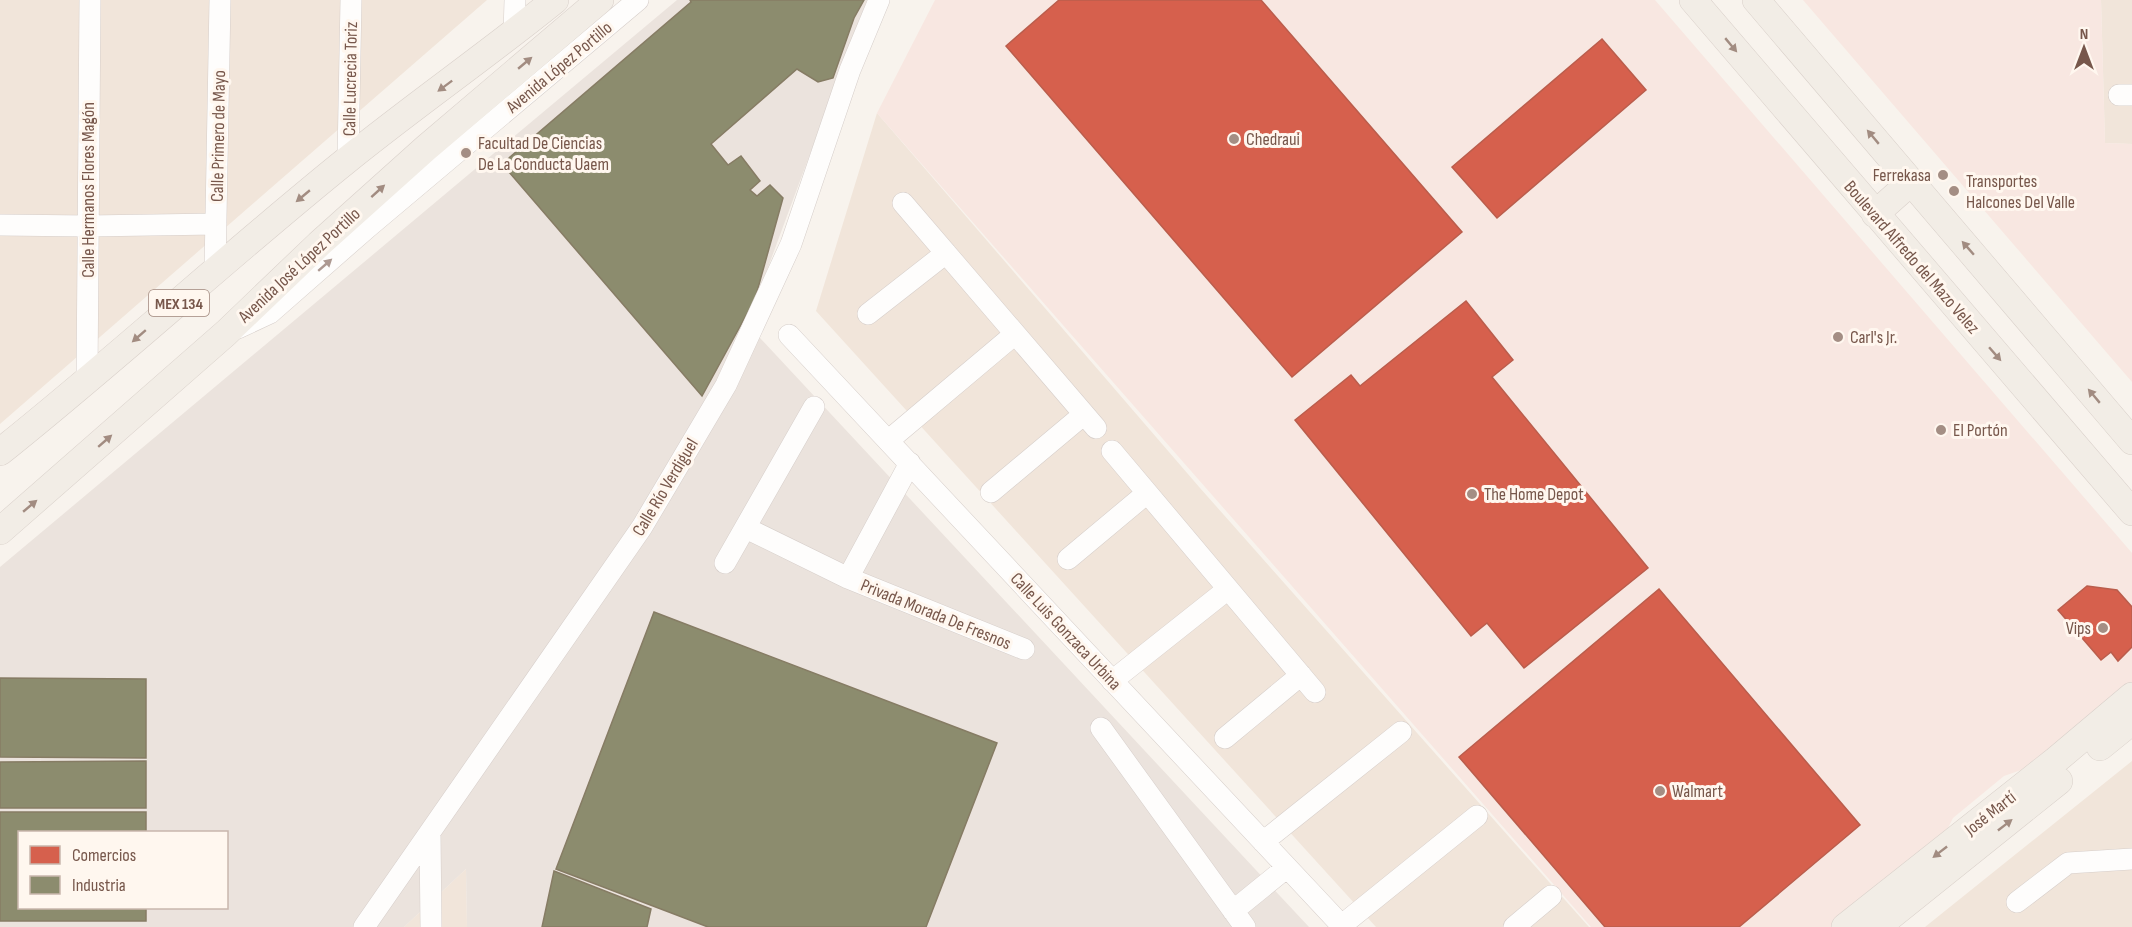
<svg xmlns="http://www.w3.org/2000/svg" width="2132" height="927" viewBox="0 0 2132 927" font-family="'Sofia Sans Condensed',sans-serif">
  <rect width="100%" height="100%" fill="#f8f3ed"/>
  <path fill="#f1e5da" d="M 0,0 L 487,0 L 0,424 Z
    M 2101,0 L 2132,0 L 2132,144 L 2105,143 Z
    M 877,113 L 1200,488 L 1589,927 L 1376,927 L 816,311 Z
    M 2132,761 L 2132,927 L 1925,927 Z
    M 466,869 L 467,927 L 404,927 Z"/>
  <path fill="#f8e7e1" d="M 935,0 L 1655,0 L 2132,553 L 2132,683 L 2024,769 L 2004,776 L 1953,818 L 1945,834 L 1836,927 L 1591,927 L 877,113 Z
    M 1803,0 L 2101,0 L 2105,143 L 2132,144 L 2132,382 Z"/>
  <path fill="#ebe3dd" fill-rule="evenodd" d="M 677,0 L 867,0 L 747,324 L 1309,927 L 467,927 L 466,869 L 404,927 L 0,927 L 0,567 ZM 20,832 L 226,832 L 226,908 L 20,908 Z"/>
  <path fill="#d6604d" stroke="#ba5d4c" stroke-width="1.5" d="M 1059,0 L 1261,0 L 1462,232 L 1292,377 L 1006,46 Z
    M 1602,39 L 1646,90 L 1497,218 L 1452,167 Z
    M 1466,301 L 1513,360 L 1492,377 L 1648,568 L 1524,668 L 1487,623 L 1471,636 L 1295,420 L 1351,375 L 1360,386 Z
    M 2087,586 L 2117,590 L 2132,607 L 2132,647 L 2118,661 L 2111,652 L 2101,660 L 2058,610 Z
    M 1659,589 L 1860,825 L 1739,927 L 1605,927 L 1459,757 Z"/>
  <path fill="#8c8c6e" stroke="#867c64" stroke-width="1.5" d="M 690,0 L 864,0 L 854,18 L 833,78 L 818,82 L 797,69 L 711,144 L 728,165 L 741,156 L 760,181 L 750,190 L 757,196 L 770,185 L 783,198 L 755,299 L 702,396 L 502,164 L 691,2 Z
    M 654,612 L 997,743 L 926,927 L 708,927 L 556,869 Z
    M 0,678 L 146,679 L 146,758 L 0,757 Z
    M 146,761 L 146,808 L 0,808 L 0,762 Z
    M 0,812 L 146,812 L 146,832 L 20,832 L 20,908 L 146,908 L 146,921 L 0,921 Z
    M 554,871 L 651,909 L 647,927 L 542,927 Z"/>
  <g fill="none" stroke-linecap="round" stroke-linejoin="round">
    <defs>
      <path id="minor" d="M 514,34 L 515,0
        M 2119,95 L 2132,95
        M 348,158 L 351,0
        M 903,203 L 1096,428
        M 0,225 L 88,226 L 216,224
        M 215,271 L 220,0
        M 868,314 L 946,253
        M 238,328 L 270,313 L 367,228 L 638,0
        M 789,335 L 1343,927
        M 87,381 L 90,0
        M 889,440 L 1015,334
        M 1112,451 L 1315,692
        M 991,492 L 1083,415
        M 746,528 L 848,578 L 1024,649
        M 1068,559 L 1147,493
        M 725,563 L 814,407
        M 848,578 L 910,463
        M 1112,681 L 1228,589
        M 1101,728 L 1245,927
        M 1225,738 L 1301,675
        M 430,832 L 431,927
        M 1263,842 L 1401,732
        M 2017,902 L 2068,863 L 2132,859
        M 1233,911 L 1286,868
        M 1342,925 L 1477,816
        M 364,927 L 642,527 L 726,385 L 791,244 L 850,70 L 879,0
        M 1514,927 L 1551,896"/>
      <path id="major" d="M 1693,0 L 2132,512
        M 1756,0 L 2132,441
        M 1875,214 L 1911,182
        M 0,452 C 118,358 229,255 347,160 C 415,105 487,55 555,0
        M 0,531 L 226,333 L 319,244 L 426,148 L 600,0
        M 2100,747 L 2132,721
        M 1845,927 L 2056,760 L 2132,696
        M 1877,927 L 2059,781"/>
    </defs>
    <use href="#minor" stroke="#d6ceca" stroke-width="22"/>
    <use href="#major" stroke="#d9d0ca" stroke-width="28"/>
    <use href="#minor" stroke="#fefdfc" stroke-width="21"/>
    <use href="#major" stroke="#f2ede6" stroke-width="27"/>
  </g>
  <defs><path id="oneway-solid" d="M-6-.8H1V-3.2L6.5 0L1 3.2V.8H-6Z" transform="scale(1.5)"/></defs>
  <g fill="#a28c81">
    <use href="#oneway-solid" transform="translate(1731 45) rotate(50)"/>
    <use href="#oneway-solid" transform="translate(525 63) rotate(-40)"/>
    <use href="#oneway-solid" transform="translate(445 86) rotate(143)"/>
    <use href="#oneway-solid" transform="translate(1873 137) rotate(-130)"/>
    <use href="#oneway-solid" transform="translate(378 191) rotate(-42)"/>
    <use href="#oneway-solid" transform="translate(303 196) rotate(140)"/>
    <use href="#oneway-solid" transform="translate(1968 248) rotate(-131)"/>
    <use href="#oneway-solid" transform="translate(139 336) rotate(139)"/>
    <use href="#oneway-solid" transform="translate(1995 354) rotate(49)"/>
    <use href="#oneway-solid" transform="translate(2094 396) rotate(-130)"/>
    <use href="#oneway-solid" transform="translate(105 441) rotate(-41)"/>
    <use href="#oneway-solid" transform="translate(30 506) rotate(-40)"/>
    <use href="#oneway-solid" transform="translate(2005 825) rotate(-38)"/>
    <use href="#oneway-solid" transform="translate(1940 852) rotate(142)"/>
  </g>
  <use fill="#ad9992" href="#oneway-solid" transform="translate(325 265) rotate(-41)"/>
  <g fill="#a48e84" stroke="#fff7ef" stroke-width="2">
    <circle cx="1234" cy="139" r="6"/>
    <circle cx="466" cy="153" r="6"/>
    <circle cx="1943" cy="175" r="6"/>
    <circle cx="1954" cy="191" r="6"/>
    <circle cx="1838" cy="337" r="6"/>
    <circle cx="1941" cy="430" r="6"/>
    <circle cx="1472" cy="494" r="6"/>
    <circle cx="2103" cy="628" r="6"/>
    <circle cx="1660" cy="791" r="6"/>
  </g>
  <g text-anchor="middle" stroke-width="6" stroke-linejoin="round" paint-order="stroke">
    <rect fill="#fff7ef" stroke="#a0877c" stroke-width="1.5" x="149" y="290" width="60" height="26" rx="4.5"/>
    <g font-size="16" font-weight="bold" fill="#77574b">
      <text x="179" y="309">MEX 134</text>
    </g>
    <g font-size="18" fill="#77574b" stroke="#fff7ef">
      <text transform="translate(559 67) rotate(-40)" y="6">Avenida López Portillo</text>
      <text transform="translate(350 79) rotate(-89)" y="6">Calle Lucrecia Toriz</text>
      <text transform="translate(218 136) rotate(-89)" y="6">Calle Primero de Mayo</text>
      <text transform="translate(88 190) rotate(-90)" y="6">Calle Hermanos Flores Magón</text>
      <text transform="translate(1912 257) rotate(49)" y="6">Boulevard Alfredo del Mazo Velez</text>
      <text transform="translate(299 265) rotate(-43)" y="6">Avenida José López Portillo</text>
      <text transform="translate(665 487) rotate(-59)" y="6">Calle Río Verdiguel</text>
      <text transform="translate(936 614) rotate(22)" y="6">Privada Morada De Fresnos</text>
      <text transform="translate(1066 631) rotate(47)" y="6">Calle Luis Gonzaca Urbina</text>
      <text transform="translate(1990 813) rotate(-38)" y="6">José Martí</text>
    </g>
    <g font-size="18" fill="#77574b" stroke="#fff7ef" text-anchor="start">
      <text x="1246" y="145">Chedraui</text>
      <text x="478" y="149">Facultad De Ciencias<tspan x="478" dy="21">De La Conducta Uaem</tspan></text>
      <text x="1931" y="181" text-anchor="end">Ferrekasa</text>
      <text x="1966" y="187">Transportes<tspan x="1966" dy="21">Halcones Del Valle</tspan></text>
      <text x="1850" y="343">Carl's Jr.</text>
      <text x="1953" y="436">El Portón</text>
      <text x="1484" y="500">The Home Depot</text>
      <text x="2091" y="634" text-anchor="end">Vips</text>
      <text x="1672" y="797">Walmart</text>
    </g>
  </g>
  <rect x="18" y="831" width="210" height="78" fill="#fff7ef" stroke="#c9b7ad" stroke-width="1.5"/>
  <rect x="30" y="846" width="30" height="18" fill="#d6604d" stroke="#c9b7ad" stroke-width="1.5"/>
  <text x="72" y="861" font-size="18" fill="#77574b">Comercios</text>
  <rect x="30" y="876" width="30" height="18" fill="#8c8c6e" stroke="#c9b7ad" stroke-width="1.5"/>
  <text x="72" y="891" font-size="18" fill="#77574b">Industria</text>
  <g transform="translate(2084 48)" stroke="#fff7ef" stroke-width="4.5" paint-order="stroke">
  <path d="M0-4.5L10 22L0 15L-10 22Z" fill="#77574b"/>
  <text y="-9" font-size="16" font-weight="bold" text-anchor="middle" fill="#77574b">N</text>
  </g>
</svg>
